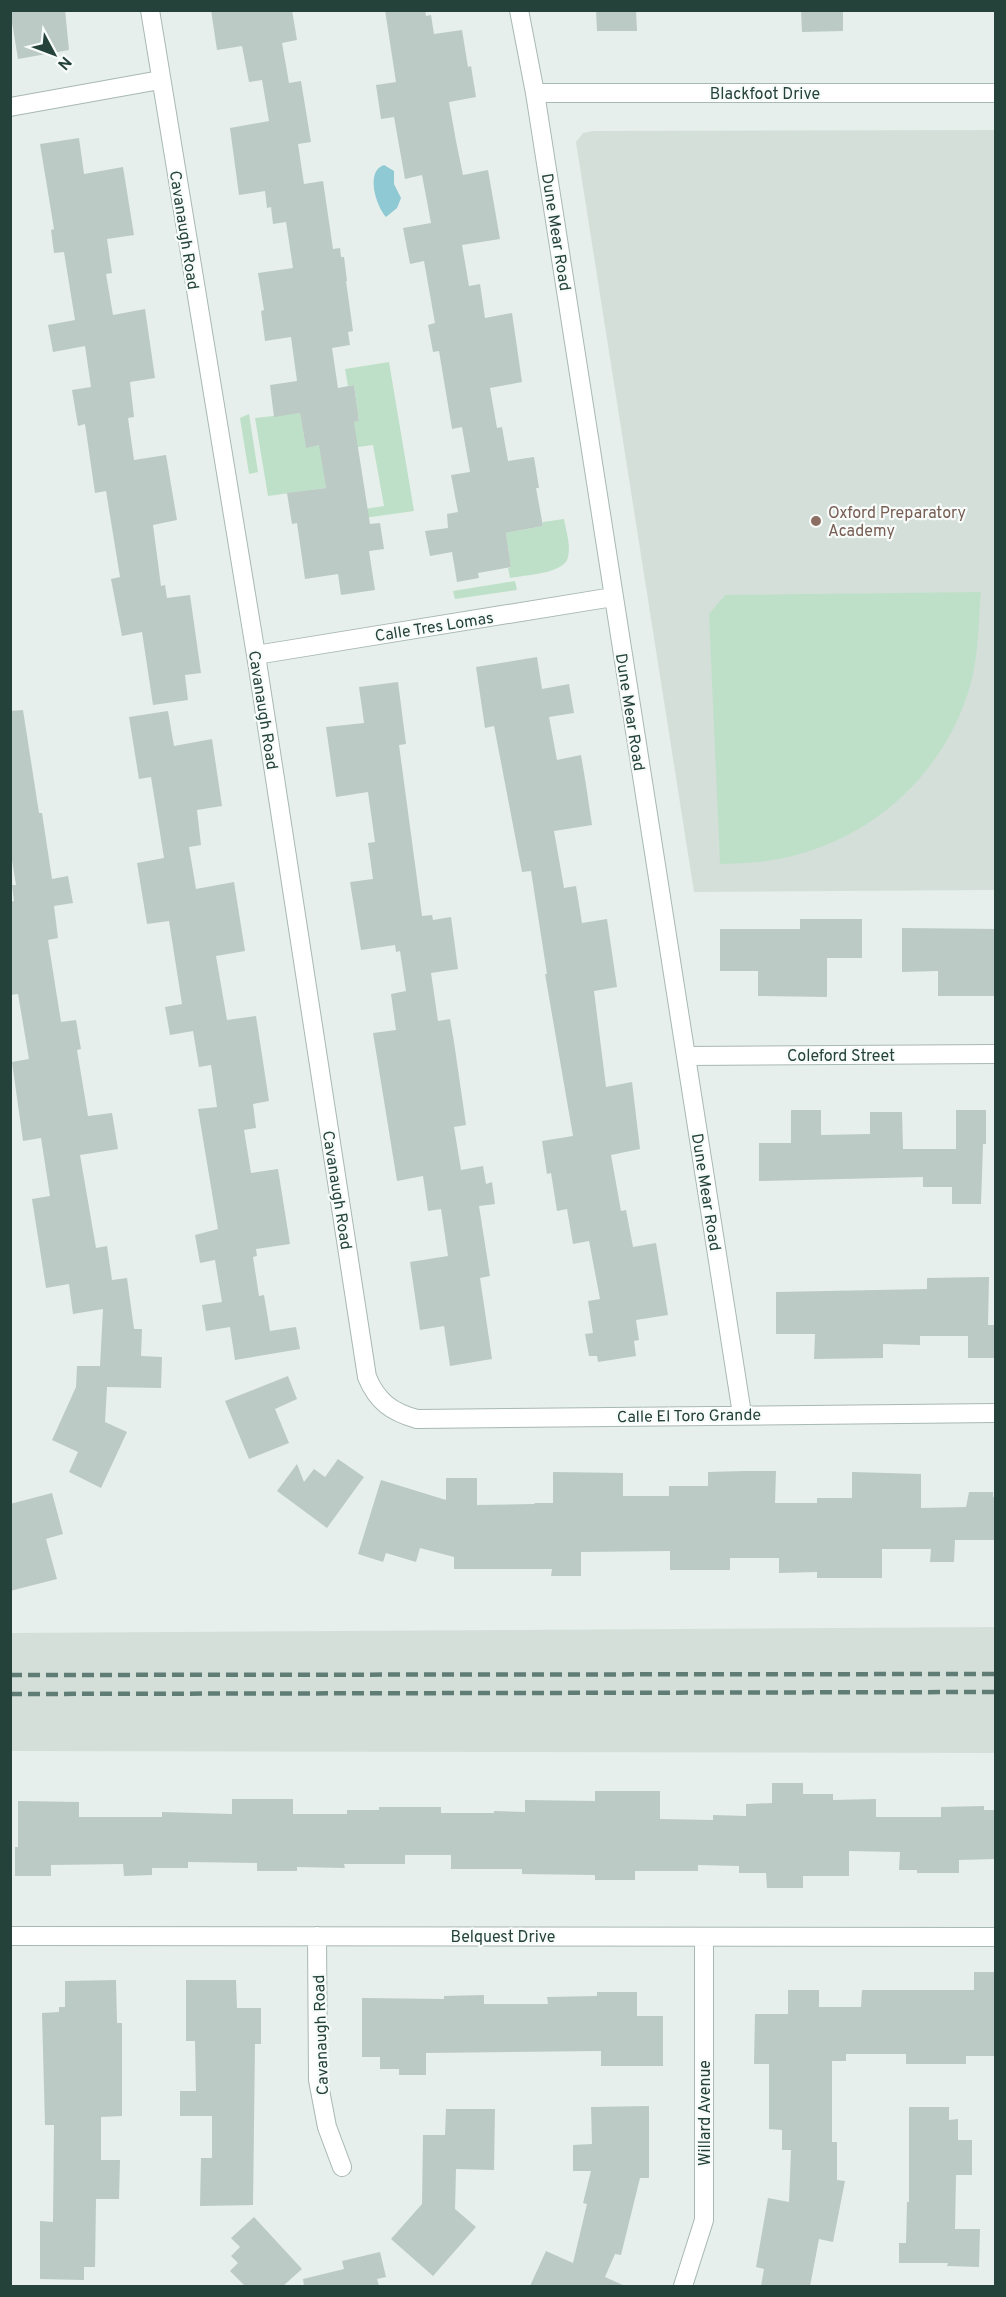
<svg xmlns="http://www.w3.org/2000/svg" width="1006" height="2297" viewBox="0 0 1006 2297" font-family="Overpass,sans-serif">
  <rect width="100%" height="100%" fill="#e6efeb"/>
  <path fill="#d4dfda" d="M 995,130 L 995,890 L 694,892 L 576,142 L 583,133 L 593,131 Z
    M 995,1627 L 995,1753 L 11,1751 L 11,1633 Z"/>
  <path fill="#bfe0c8" d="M 389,362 L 414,511 L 328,523 L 325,515 L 384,506 L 373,445 L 321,452 L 326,488 L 268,496 L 255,418 L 300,413 L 306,447 L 344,441 L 342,424 L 359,421 L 354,385 L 348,386 L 345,369 Z
    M 249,414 L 258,472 L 249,474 L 240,418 Z
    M 564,519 C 566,531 571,545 568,557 C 565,574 524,575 510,578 L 508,568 L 511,567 L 506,533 L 543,526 L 543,522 Z
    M 515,581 L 517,590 L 455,599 L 453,591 Z
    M 981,592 C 978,623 979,653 971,683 C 946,773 872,841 779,859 C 760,863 740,863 720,864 L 709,614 L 725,595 Z"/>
  <path fill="#8ec9d4" d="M 384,165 L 394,171 L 394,184 L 401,198 L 397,208 L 386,217 C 376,206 365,171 384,165 Z"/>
  <path fill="#bbcac4" d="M 10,10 L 65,10 L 69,50 L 18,59 Z
    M 211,10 L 292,10 L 297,40 L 282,43 L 289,83 L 301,81 L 311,142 L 298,144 L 304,184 L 323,181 L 333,249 L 340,248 L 341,257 L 344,257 L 347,281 L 346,281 L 353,331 L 348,332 L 350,345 L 332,348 L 338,388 L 354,385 L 359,421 L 354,422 L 370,524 L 380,523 L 384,549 L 369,551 L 375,590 L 341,595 L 338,574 L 305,579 L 297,523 L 292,524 L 287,493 L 326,488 L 319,445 L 306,448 L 300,413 L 274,417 L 270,385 L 297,381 L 291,337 L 265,341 L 261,311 L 264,310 L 258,273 L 293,268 L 286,222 L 273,224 L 271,207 L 267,208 L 265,191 L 239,195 L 230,128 L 269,121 L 262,80 L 249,82 L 242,46 L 217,50 Z
    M 385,10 L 425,10 L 426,16 L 431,15 L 434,34 L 462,30 L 468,67 L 471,66 L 476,97 L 449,102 L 456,141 L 463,175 L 488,170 L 500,239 L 462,245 L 469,286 L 480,284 L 485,318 L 512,313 L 522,382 L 490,388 L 497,428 L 502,427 L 508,461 L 534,457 L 539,488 L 536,488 L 543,526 L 506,533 L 511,567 L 478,573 L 479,578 L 457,582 L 452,552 L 430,556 L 425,531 L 448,528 L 447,514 L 458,512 L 451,475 L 470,472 L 462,427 L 452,429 L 439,351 L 433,352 L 428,325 L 435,323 L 424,261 L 410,264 L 403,228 L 431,223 L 422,175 L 405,179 L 394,117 L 381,119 L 376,85 L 396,82 Z
    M 596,10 L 636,10 L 637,31 L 597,31 Z
    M 801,10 L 843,10 L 843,31 L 802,32 Z
    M 79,138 L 84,174 L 123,167 L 134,235 L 107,239 L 112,273 L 106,274 L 113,315 L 145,309 L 155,378 L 130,382 L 134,417 L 128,418 L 134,460 L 166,455 L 177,520 L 153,525 L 161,586 L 165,585 L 167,598 L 190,595 L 201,673 L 185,675 L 188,700 L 153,705 L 142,632 L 122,636 L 111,579 L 120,577 L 106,491 L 95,493 L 85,424 L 78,426 L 72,390 L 91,387 L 85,346 L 53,352 L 48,325 L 75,320 L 64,252 L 54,253 L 51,230 L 54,229 L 40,144 Z
    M 537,657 L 542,689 L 569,684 L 574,713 L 549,717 L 557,760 L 581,755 L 586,785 L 592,825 L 554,831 L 564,888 L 576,886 L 582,923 L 607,919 L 617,987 L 594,991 L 606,1087 L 632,1082 L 640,1149 L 611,1155 L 621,1211 L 626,1210 L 633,1247 L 656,1243 L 668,1315 L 636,1320 L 639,1340 L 634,1341 L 636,1356 L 598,1362 L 597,1356 L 589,1356 L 585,1334 L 593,1333 L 588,1301 L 600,1299 L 589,1241 L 573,1244 L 567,1209 L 557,1211 L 551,1173 L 547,1174 L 542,1141 L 573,1136 L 545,974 L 547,974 L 531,871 L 522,872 L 494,726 L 485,728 L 476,667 Z
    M 398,682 L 406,744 L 399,745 L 422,916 L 432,915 L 433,920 L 451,917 L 458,969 L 431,973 L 438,1021 L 450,1019 L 454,1042 L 466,1125 L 454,1127 L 461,1170 L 483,1166 L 486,1184 L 492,1182 L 495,1204 L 479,1206 L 490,1276 L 480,1278 L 492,1359 L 450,1366 L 444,1326 L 420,1330 L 410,1262 L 448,1256 L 441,1209 L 428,1211 L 423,1176 L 397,1181 L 373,1033 L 396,1030 L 391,994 L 406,991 L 400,951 L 396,952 L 395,945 L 361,950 L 350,882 L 373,879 L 368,843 L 375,842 L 368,792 L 336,797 L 326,727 L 364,723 L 359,687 Z
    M 23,710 L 39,813 L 42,813 L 52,879 L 68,876 L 73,903 L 54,906 L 58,938 L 48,940 L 61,1022 L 76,1020 L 81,1049 L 77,1050 L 88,1116 L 112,1113 L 118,1149 L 80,1155 L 96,1248 L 107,1246 L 112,1280 L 127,1278 L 134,1329 L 142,1329 L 141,1356 L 162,1357 L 161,1388 L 107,1387 L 105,1422 L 127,1432 L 101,1488 L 69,1472 L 78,1452 L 52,1440 L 76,1387 L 77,1366 L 100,1366 L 103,1309 L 73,1314 L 69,1284 L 46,1288 L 32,1199 L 50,1196 L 41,1138 L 23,1141 L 12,1062 L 29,1059 L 18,994 L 10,995 L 10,902 L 14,901 L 12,885 L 16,885 L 10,848 L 10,711 Z
    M 168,711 L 174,746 L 212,739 L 222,806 L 197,810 L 201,845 L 189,847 L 196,889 L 234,882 L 245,951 L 216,956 L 227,1020 L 256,1016 L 269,1101 L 253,1104 L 256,1128 L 244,1130 L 251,1173 L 278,1169 L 290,1244 L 256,1249 L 257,1256 L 253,1257 L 259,1296 L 264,1295 L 270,1331 L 296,1327 L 300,1349 L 235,1360 L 230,1327 L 206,1331 L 202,1305 L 222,1302 L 215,1260 L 200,1263 L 195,1235 L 218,1229 L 198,1109 L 217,1107 L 211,1065 L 199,1067 L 193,1031 L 170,1035 L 165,1007 L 182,1004 L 169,921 L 147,924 L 137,863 L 164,858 L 151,777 L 139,779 L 129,717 Z
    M 800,919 L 862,919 L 862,958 L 827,958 L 827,997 L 758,996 L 758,971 L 720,971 L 720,929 L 800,929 Z
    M 902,928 L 996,929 L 996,996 L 938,996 L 938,971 L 902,972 Z
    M 791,1110 L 821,1110 L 821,1135 L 870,1134 L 870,1112 L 902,1112 L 903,1149 L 956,1149 L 956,1110 L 986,1110 L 986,1144 L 983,1144 L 981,1204 L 952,1204 L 952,1187 L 923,1187 L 923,1177 L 759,1181 L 759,1143 L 791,1143 Z
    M 989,1277 L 988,1325 L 996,1325 L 996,1358 L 968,1358 L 968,1336 L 920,1336 L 920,1345 L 883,1344 L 883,1358 L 814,1359 L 815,1334 L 776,1334 L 776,1292 L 927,1289 L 927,1278 Z
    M 288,1376 L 297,1399 L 275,1409 L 289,1443 L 249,1459 L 225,1401 Z
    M 338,1459 L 364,1477 L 327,1528 L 277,1491 L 297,1464 L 304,1482 L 314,1469 L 325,1477 Z
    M 744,1471 L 776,1471 L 775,1503 L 817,1503 L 817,1498 L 852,1498 L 852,1472 L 921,1474 L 921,1508 L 966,1507 L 969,1492 L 993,1492 L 993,1497 L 996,1497 L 996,1540 L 955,1540 L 954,1562 L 930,1562 L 931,1549 L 882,1549 L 882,1578 L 817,1578 L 817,1572 L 779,1573 L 779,1558 L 730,1558 L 730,1570 L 670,1570 L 670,1551 L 581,1552 L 581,1576 L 551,1576 L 552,1569 L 454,1569 L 454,1557 L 420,1548 L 416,1562 L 386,1553 L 383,1562 L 358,1554 L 381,1480 L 446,1500 L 446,1478 L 477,1478 L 477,1505 L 534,1504 L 535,1503 L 553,1503 L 553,1472 L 623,1473 L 623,1496 L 669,1496 L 669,1486 L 708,1486 L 708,1472 Z
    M 52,1493 L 63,1534 L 46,1539 L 57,1579 L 10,1591 L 10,1504 Z
    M 772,1783 L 803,1783 L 803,1794 L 833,1794 L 833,1800 L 876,1799 L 876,1817 L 941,1817 L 941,1807 L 984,1806 L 984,1810 L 996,1810 L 996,1859 L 959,1860 L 959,1873 L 917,1873 L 917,1870 L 899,1870 L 900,1852 L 849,1851 L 849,1876 L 803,1876 L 803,1888 L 767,1888 L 766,1873 L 739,1873 L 739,1866 L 698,1865 L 698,1871 L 635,1871 L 635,1880 L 595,1880 L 595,1875 L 522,1874 L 522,1869 L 451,1869 L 451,1855 L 405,1855 L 405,1864 L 344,1864 L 345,1868 L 297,1867 L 297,1871 L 257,1871 L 257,1863 L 188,1862 L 188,1868 L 152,1868 L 152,1875 L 124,1876 L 123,1864 L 51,1865 L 51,1876 L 15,1876 L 15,1847 L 18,1847 L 18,1801 L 79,1802 L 79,1817 L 162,1817 L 162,1812 L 232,1814 L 232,1799 L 293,1799 L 293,1814 L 347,1814 L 347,1810 L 379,1810 L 379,1807 L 441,1807 L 441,1813 L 494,1813 L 494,1811 L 525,1812 L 525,1800 L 595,1801 L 595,1791 L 660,1791 L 660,1819 L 713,1820 L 713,1815 L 746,1816 L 746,1804 L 772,1803 Z
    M 974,1972 L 996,1972 L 996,2056 L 966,2056 L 966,2064 L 906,2064 L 906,2054 L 846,2054 L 846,2061 L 832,2061 L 832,2142 L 837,2142 L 837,2180 L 845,2181 L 833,2242 L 819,2239 L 810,2286 L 761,2286 L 764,2269 L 756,2267 L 768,2198 L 789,2202 L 791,2150 L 782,2150 L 782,2130 L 769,2129 L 769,2064 L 754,2064 L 755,2014 L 788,2014 L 788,1990 L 819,1990 L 819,2007 L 861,2007 L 862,1990 L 974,1990 Z
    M 116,1980 L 117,2023 L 122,2023 L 122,2116 L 101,2117 L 101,2160 L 120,2160 L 119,2199 L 96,2199 L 95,2267 L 84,2267 L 84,2280 L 40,2279 L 40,2221 L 53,2222 L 54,2125 L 45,2125 L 42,2013 L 59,2012 L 59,2007 L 65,2007 L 65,1981 Z
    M 186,1980 L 236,1980 L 237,2008 L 261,2008 L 261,2044 L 255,2044 L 253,2205 L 200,2206 L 201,2158 L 212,2158 L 212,2116 L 180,2116 L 180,2091 L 196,2091 L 195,2041 L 186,2041 Z
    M 597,1992 L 637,1992 L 637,2016 L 663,2016 L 663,2066 L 601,2066 L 601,2051 L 426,2053 L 426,2075 L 399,2075 L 399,2069 L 380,2069 L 380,2057 L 362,2057 L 362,1998 L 444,1999 L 444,1996 L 484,1995 L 484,2004 L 548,2004 L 547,1997 L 597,1996 Z
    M 649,2106 L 649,2178 L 640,2178 L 621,2255 L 615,2254 L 605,2277 L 625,2286 L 530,2286 L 546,2251 L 573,2263 L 587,2204 L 583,2203 L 591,2171 L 573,2171 L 573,2145 L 592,2144 L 591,2107 Z
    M 909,2107 L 949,2107 L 949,2120 L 958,2119 L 958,2140 L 972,2140 L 972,2175 L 956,2175 L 955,2229 L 980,2229 L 979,2267 L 947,2266 L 948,2263 L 899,2263 L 899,2243 L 906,2243 L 907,2202 L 909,2202 Z
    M 446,2109 L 495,2109 L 494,2170 L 456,2169 L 455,2209 L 476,2227 L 433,2276 L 391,2239 L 422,2204 L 423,2135 L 445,2135 Z
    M 254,2217 L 302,2269 L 283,2286 L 245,2286 L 230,2271 L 238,2263 L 231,2256 L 240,2247 L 231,2238 Z
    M 380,2252 L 386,2277 L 377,2279 L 379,2286 L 304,2286 L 303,2279 L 344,2269 L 342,2261 Z"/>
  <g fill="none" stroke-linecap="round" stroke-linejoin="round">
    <defs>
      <path id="street" d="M 150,10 L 256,655 L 367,1377 C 377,1401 391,1412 417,1419 L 996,1413
        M 519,10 L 535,93 L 742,1414
        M 535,93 L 996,93
        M 10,107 L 160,80
        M 256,655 L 613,597
        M 686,1056 L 996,1054
        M 10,1936 L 996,1937
        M 317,1936 L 318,2080 L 327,2127 L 342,2167
        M 683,2286 L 704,2220 L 704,1937"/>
    </defs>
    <use href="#street" stroke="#a8b8b2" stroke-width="20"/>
    <use href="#street" stroke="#fff" stroke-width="18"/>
    <path stroke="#5f7d75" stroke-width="4.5" stroke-dasharray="12 6" stroke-linecap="butt" d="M 10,1675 L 996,1674
      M 10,1694 L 996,1692"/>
  </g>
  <circle fill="#8d6e63" stroke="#f7fbf9" stroke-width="2" cx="816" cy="521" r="6"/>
  <g text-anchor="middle" stroke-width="4.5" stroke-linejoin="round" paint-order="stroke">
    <g font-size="16" fill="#24423a" stroke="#f7fbf9">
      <text x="765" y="99">Blackfoot Drive</text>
      <text transform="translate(185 230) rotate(81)" y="6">Cavanaugh Road</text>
      <text transform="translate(557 232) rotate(81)" y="6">Dune Mear Road</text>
      <text transform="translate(434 626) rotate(-9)" y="6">Calle Tres Lomas</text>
      <text transform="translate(264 710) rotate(81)" y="6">Cavanaugh Road</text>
      <text transform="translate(631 712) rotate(81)" y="6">Dune Mear Road</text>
      <text x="841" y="1061">Coleford Street</text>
      <text transform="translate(338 1190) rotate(81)" y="6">Cavanaugh Road</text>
      <text transform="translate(707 1192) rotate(81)" y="6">Dune Mear Road</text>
      <text transform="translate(689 1415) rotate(-1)" y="6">Calle El Toro Grande</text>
      <text x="503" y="1942">Belquest Drive</text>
      <text transform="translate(320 2035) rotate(-92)" y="6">Cavanaugh Road</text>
      <text transform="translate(704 2113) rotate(-90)" y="6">Willard Avenue</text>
    </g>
    <g font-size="16" fill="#785e54" stroke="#f7fbf9" text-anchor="start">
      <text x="828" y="518">Oxford Preparatory<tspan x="828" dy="18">Academy</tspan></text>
    </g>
  </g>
  <rect width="1006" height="2297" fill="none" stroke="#24423a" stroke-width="24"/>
  <g transform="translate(54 54) rotate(131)" stroke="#f7fbf9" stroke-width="4.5" paint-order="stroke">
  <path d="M0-4.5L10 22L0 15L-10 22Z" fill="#24423a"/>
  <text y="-9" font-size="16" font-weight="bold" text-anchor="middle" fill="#24423a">N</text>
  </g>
</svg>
